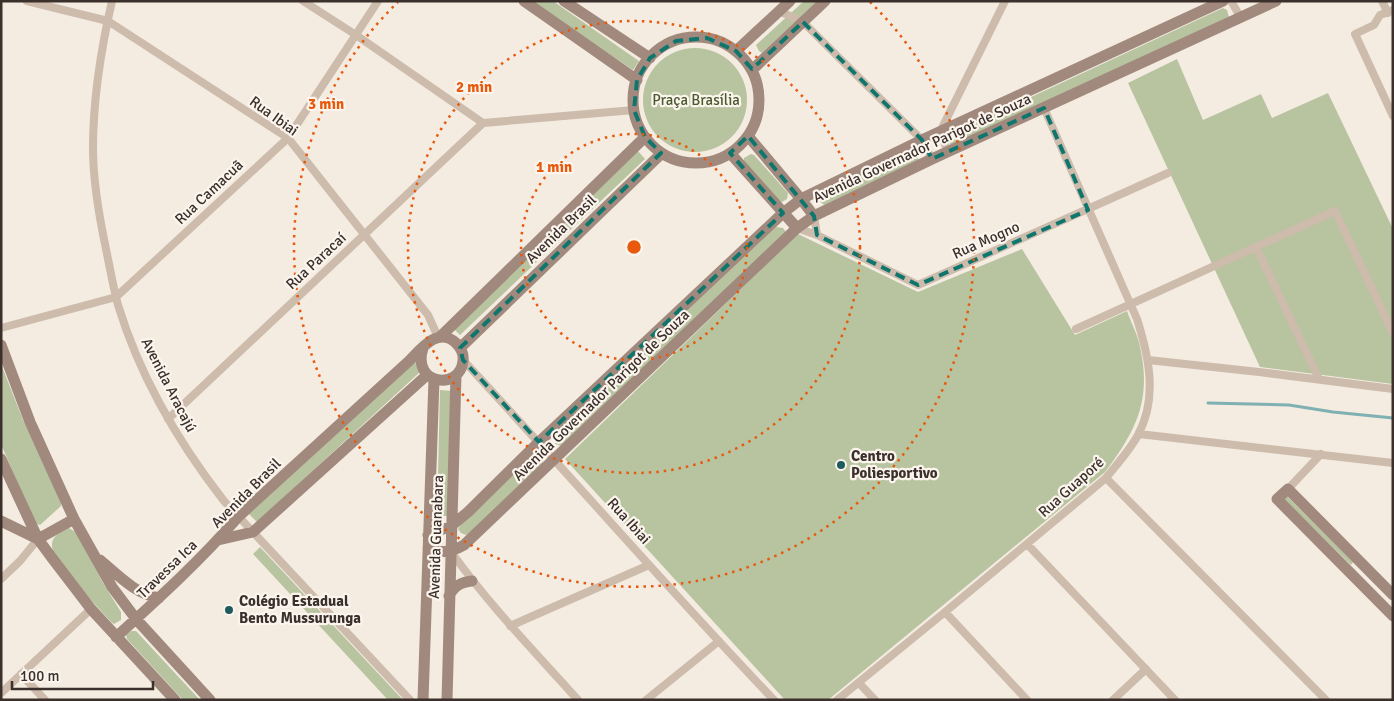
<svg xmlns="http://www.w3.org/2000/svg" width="1394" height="701" viewBox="0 0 1394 701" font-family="Signika,sans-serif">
  <rect width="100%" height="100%" fill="#f4ebe1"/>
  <path fill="#b8c4a0" d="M 530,1 L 553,1 L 639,61 L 633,70 Z
    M 804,1 L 817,1 L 762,53 L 759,51 L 756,45 Z
    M 1223,8 L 1227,10 L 1229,17 L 952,146 C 948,143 947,139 949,135 Z
    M643 100a52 52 0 1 1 104 0a52 52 0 1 1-104 0Z
    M 1177,59 L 1203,120 L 1261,94 L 1272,118 L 1328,93 L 1393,229 L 1393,384 L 1260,367 L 1128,83 Z
    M 638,151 L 645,159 L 460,335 L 453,328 Z
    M 912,153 L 917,154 L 919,161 L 824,205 L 820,201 L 821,195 Z
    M 751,154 L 754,155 L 788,193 L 787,199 L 782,202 L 778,200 L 744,162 L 744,158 Z
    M 776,227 L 783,228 L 786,232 L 562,446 L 555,444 L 554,435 Z
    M 798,234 L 918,292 L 1022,249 L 1075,335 L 1127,311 C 1131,323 1138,335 1140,347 C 1152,400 1136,431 1105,472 L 828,700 L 785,700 L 565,459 Z
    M 415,362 L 420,372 L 257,522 L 249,514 Z
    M 1,364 L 23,420 L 61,499 L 61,506 L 40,525 L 37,524 L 32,517 L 1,444 Z
    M 440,390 L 453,391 L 448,516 L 437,516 Z
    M 533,456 L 541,457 L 543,464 L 471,532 L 466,535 L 461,533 L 458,529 L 463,521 Z
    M 1286,495 L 1353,562 L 1351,565 L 1283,498 Z
    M 69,528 L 77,533 L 103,583 L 121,612 L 121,620 L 114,624 L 111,622 L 90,599 L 53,552 C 49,537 57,534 69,528 Z
    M 260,547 L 403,700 L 388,700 L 253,554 Z
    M 131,631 L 136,631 L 200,700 L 183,700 L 127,639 L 126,635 Z"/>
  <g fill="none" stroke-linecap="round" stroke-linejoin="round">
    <path stroke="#7fb0b2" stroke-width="3" d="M 1208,403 L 1289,405 L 1333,412 L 1393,418"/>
    <path stroke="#cdbbac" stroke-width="8" d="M 27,1 L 108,21 L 288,138 L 428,315 L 438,337
      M 112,1 C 101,49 93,98 93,148 C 93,182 99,216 106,249 C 110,268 113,287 118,305 C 140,377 178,442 224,501 L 410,700
      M 303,1 L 356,35 L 483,123 L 634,110
      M 1231,1 L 1241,18
      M 1382,1 L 1388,13
      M 1393,10 L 1380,15 L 1374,25 L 1355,34 L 1393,116
      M 779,11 L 803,22 L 922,140 L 932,159
      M 948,152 L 940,132 L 1005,1
      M 814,216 L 817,235
      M 797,228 L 817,235 L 918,285 L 1168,173
      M 1256,247 L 1319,379
      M 1,328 L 116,297 L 288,138 L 378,1
      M 1076,329 L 1335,211 L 1393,333
      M 463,360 C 568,473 668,589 774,700
      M 1148,360 L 1259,372 L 1393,389
      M 168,419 L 483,123
      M 1139,434 L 1393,463
      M 1106,478 L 1326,700
      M 1288,489 L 1321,454
      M 1027,544 L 1175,700
      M 452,553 C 490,606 535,652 578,700
      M 1,579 L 20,561 L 38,539
      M 945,612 L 1027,700
      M 510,626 L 649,565
      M 21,674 L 45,700
      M 859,683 L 875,700
      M 1,693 L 91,609
      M 646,700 L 719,641
      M 837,700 L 945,612 L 1106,478 C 1117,464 1130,450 1138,435 C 1158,398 1149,357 1137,319 L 1044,108
      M 1113,700 L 1146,669"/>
    <path stroke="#a18a7d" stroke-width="11" d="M 524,1 L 637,80
      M 564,1 L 650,58
      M633 100a63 63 0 1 1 126 0a63 63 0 1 1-126 0Z
      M 736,51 L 790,1
      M 752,70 L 825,1
      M 748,136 L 801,199 L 814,216
      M 730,153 L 797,228
      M 440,337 L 645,137
      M 1,345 L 30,422 L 74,519 L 112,587 L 136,619 L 210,700
      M 460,348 L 662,153
      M 1,459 L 38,539 L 52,558 L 91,609 L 175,700
      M 1,521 L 38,539
      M 428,535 L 451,526 L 468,512 L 539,442 L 783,213 L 801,199 L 922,140 L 1223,1
      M 38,539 L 74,519
      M 218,540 L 253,532 L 427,375
      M 428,549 C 441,554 452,552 464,545 L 797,228 L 814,216 L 932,159 L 1276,1
      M 100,560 C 118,575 135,594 159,598
      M 1393,595 L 1288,489 L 1277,499 L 1393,616
      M 449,596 C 454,586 461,582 472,581
      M 116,637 C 158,599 201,560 238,517 L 409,361 C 421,349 438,326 456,343 C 461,348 464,354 463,361 C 460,391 411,385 423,348
      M 423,700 L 434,379
      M 447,700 L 456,375"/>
  </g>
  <path fill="none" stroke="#0f766e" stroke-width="4" stroke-dasharray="10 6" stroke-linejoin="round" d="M 803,22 L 922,140 L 932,159 L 1044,108 L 1088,210 L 918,285 L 817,235 L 814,216 L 748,136 L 730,153 L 783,213 L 539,442 L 463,360 L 460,348 L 661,153 L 645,137 L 634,110 L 637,80 L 650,58 L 676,41 L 707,38 L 736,51 L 752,69 Z"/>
  <g fill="none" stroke="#e8590c" stroke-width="2.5" stroke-dasharray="2.5 5">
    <circle cx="634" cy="247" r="113"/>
    <circle cx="634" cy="247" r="226"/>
    <path d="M870 2A340 340 0 1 1 398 2"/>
  </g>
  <g fill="#1f5a5e" stroke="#fbf5ee" stroke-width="2">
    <circle cx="841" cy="465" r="5"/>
    <circle cx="229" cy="610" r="5"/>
  </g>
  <g text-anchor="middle" stroke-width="4.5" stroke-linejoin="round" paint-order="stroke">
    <g font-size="15" fill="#4a5a2e" stroke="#fbf5ee">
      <text x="696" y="105">Praça Brasília</text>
    </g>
    <g font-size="15" fill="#3b302b" stroke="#fbf5ee">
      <text transform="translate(274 116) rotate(36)" y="5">Rua Ibiai</text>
      <text transform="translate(922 148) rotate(-25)" y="5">Avenida Governador Parigot de Souza</text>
      <text transform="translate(209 192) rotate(-43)" y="5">Rua Camacuã</text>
      <text transform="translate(561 229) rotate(-44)" y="5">Avenida Brasil</text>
      <text transform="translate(986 240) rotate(-24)" y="5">Rua Mogno</text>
      <text transform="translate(316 261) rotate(-43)" y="5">Rua Paracaí</text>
      <text transform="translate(169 385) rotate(63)" y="5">Avenida Aracajú</text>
      <text transform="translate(601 395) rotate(-44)" y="5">Avenida Governador Parigot de Souza</text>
      <text transform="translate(1071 487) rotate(-42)" y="5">Rua Guaporé</text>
      <text transform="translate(246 493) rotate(-45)" y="5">Avenida Brasil</text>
      <text transform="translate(629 521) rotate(48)" y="5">Rua Ibiai</text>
      <text transform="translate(436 537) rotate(-88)" y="5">Avenida Guanabara</text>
      <text transform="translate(167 569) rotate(-44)" y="5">Travessa Ica</text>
    </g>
    <g font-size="15" font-weight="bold" fill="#3b302b" stroke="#fbf5ee" text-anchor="start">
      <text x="851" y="461">Centro<tspan x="851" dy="17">Poliesportivo</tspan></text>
      <text x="239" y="606">Colégio Estadual<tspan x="239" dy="17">Bento Mussurunga</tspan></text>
    </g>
  </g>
  <circle cx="634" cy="247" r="8" fill="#e8590c" stroke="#fbf5ee" stroke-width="2.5"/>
  <g font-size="15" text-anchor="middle" font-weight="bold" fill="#e8590c" stroke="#fbf5ee" stroke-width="4.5" stroke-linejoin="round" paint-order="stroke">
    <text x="474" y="92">2 min</text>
    <text x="326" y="109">3 min</text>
    <text x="554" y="172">1 min</text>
  </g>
  <rect width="1394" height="701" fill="none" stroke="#3b302b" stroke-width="5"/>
  <path d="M12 681v8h141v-8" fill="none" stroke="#3b302b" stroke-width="2.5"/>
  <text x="20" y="681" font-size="15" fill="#3b302b" stroke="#fbf5ee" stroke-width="4" paint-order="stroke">100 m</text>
</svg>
